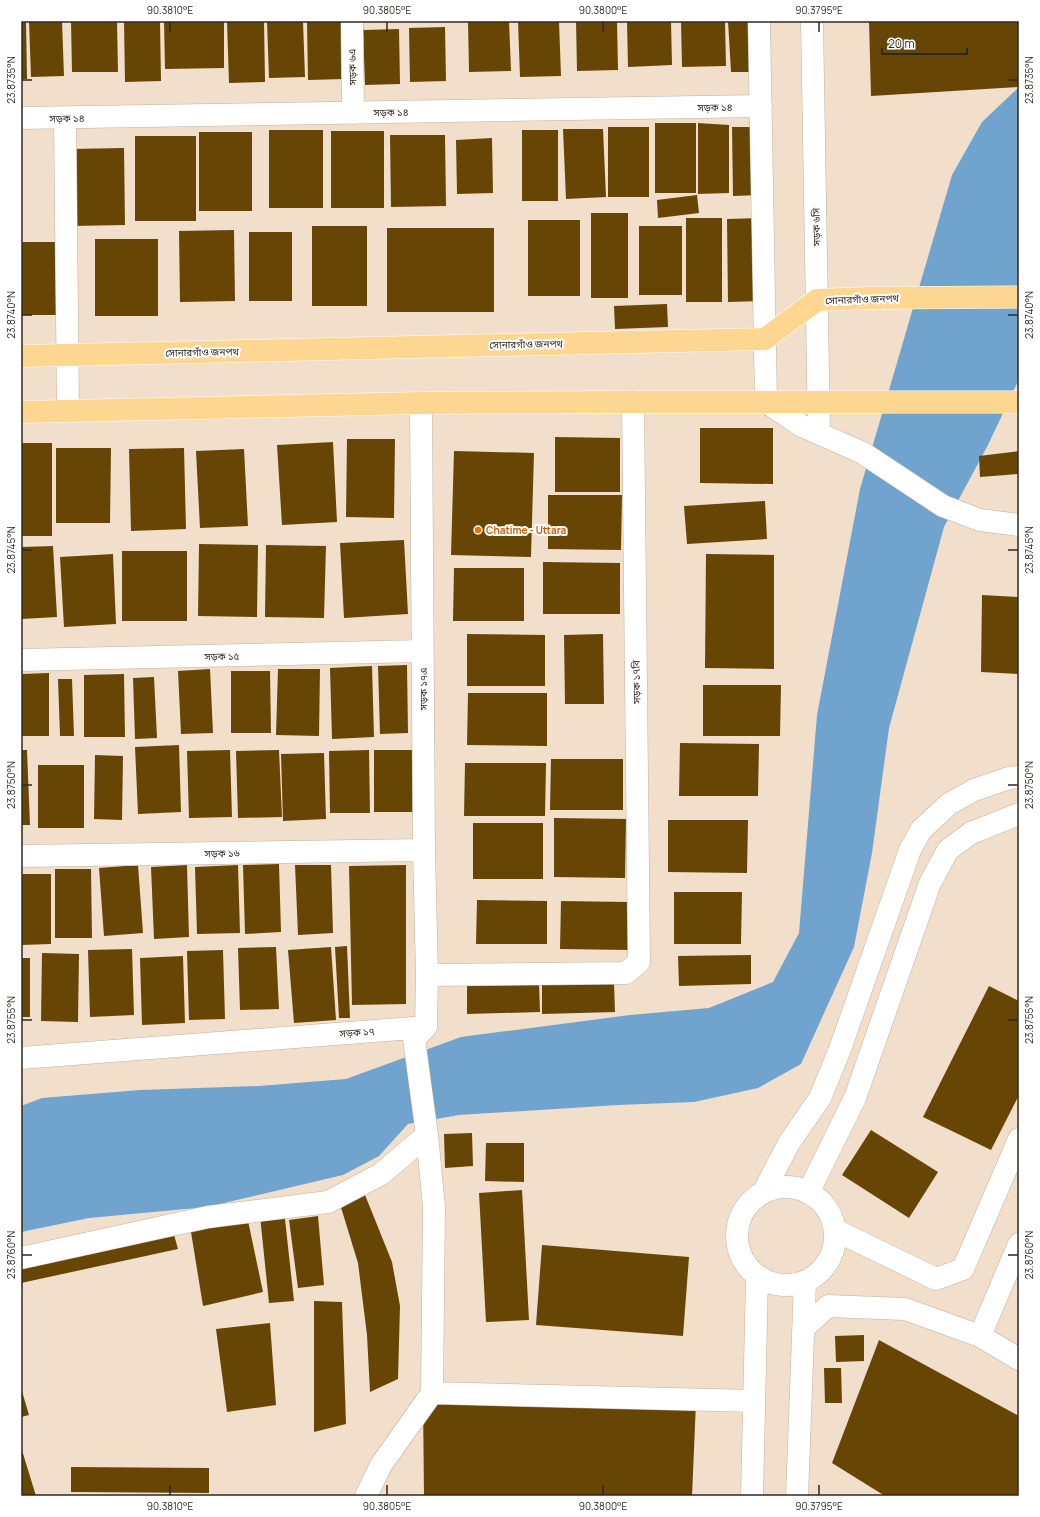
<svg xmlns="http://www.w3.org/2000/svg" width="1040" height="1517" viewBox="0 0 1040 1517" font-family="Manrope,'Noto Sans Bengali',sans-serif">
  <rect width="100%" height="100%" fill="#f2dfcb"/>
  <path fill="#70a4cf" d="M 1019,87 L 1019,379 L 988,445 L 944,527 L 889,728 L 872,853 L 854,947 L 801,1064 L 758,1088 L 694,1102 L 618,1105 L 459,1115 L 408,1124 L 379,1156 L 343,1175 L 207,1207 L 89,1218 L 21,1232 L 21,1106 L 42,1098 L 140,1090 L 259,1086 L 346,1079 L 461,1037 L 630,1015 L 709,1008 L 773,982 L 799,933 L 817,715 L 860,489 L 952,175 L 982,122 Z"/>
  <path fill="#664505" d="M 21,21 L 26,21 L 27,79 L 21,79 Z
    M 29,21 L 62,21 L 64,76 L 31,77 Z
    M 71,21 L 117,21 L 118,72 L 72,72 Z
    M 124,21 L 160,21 L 161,81 L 125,82 Z
    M 164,21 L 224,21 L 224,68 L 165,69 Z
    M 227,21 L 264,21 L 265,82 L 229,83 Z
    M 267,21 L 303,21 L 305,77 L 269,78 Z
    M 307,21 L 343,21 L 345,79 L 308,80 Z
    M 468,21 L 509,21 L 511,71 L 469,72 Z
    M 518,21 L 559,21 L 561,76 L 520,77 Z
    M 576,21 L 617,21 L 618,70 L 577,71 Z
    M 627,21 L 671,21 L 672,65 L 628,67 Z
    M 681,21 L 725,21 L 726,66 L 682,67 Z
    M 728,21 L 756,21 L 756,72 L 731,72 Z
    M 869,21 L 1019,21 L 1019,87 L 871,96 Z
    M 445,27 L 446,81 L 410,82 L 409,28 Z
    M 399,29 L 400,84 L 365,85 L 363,30 Z
    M 655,123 L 696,123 L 696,193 L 655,193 Z
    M 698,123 L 729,125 L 729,193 L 698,194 Z
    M 608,127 L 649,127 L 649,197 L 608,197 Z
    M 732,127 L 760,127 L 760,195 L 733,196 Z
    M 563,129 L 603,129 L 606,197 L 566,199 Z
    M 269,130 L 323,130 L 323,208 L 269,208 Z
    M 522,130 L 558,130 L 558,201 L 522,201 Z
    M 331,131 L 384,131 L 384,208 L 331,208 Z
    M 199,132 L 252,132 L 252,211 L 199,211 Z
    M 390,135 L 445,135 L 446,206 L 391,207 Z
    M 135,136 L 196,136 L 196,221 L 135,221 Z
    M 492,138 L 493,193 L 457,194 L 456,140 Z
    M 124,148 L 125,225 L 72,226 L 71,149 Z
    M 697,195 L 699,213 L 658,218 L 657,200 Z
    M 591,213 L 628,213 L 628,298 L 591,298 Z
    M 686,218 L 722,218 L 722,302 L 686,302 Z
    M 761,218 L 762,301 L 728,302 L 727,219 Z
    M 528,220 L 580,220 L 580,296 L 528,296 Z
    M 312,226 L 367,226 L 367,306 L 312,306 Z
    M 639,226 L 682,226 L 682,295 L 639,295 Z
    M 387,228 L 494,228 L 494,312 L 387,312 Z
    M 234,230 L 235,301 L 180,302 L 179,231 Z
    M 249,232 L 292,232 L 292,301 L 249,301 Z
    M 95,239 L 158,239 L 158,316 L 95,316 Z
    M 21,242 L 61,242 L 62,315 L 21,315 Z
    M 667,304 L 668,327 L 615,329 L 614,306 Z
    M 700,428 L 773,428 L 773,484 L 700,483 Z
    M 555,437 L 620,438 L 620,492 L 555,492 Z
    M 347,439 L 395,439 L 394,518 L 346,517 Z
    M 333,442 L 337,522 L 282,525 L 277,445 Z
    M 21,443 L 52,443 L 52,536 L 21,536 Z
    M 56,448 L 111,448 L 110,523 L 56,523 Z
    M 184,448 L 186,529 L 131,531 L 129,449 Z
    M 244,449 L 248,526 L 200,528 L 196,451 Z
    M 454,451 L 534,453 L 531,557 L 451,555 Z
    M 1019,451 L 1019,474 L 980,477 L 979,456 Z
    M 548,495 L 622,495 L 621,550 L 548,549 Z
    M 765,501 L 767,539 L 687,544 L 684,506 Z
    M 404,540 L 408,614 L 344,618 L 340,543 Z
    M 199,544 L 258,545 L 257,617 L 198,616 Z
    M 266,545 L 326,546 L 324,618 L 265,617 Z
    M 53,546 L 57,617 L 21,619 L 21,547 Z
    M 122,551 L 187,551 L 187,621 L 122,621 Z
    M 113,554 L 116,624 L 64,627 L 60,557 Z
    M 706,554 L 774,555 L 774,669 L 705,668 Z
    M 543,562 L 620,563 L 620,614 L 543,614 Z
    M 454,568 L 524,568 L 524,621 L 453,621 Z
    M 982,595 L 1019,597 L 1019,674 L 981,672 Z
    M 467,634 L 545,635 L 545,686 L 467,686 Z
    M 603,634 L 604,704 L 565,704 L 564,635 Z
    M 407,665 L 408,733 L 380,734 L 378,666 Z
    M 372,666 L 374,737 L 332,739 L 330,668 Z
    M 210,669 L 213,733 L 181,734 L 178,671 Z
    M 278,669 L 320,669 L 319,736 L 276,735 Z
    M 231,671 L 270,671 L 271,733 L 231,733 Z
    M 49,673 L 49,736 L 21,736 L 21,674 Z
    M 124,674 L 125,737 L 84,737 L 84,675 Z
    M 154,677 L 157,738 L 135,739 L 133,678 Z
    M 58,679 L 72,679 L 74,736 L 60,736 Z
    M 703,685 L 781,685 L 780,736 L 703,736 Z
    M 468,693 L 547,693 L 547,746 L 467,745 Z
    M 680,743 L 759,744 L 758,796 L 679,796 Z
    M 179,745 L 181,812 L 138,814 L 135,747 Z
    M 21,750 L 27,750 L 30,825 L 21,825 Z
    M 230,750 L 232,817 L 189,818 L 187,751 Z
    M 279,750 L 282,817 L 238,818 L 236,751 Z
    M 369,750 L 370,813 L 330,813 L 329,751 Z
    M 374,750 L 414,750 L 415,812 L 374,812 Z
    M 324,753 L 326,819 L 283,821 L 281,754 Z
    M 95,755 L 123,756 L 122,820 L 94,819 Z
    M 551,759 L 623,759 L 623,810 L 550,810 Z
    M 465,763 L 546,763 L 545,816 L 464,816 Z
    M 38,765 L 84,765 L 84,828 L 38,828 Z
    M 554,818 L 626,819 L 625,878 L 554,877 Z
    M 668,820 L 748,820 L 747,873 L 668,872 Z
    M 473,823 L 543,823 L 543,879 L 473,879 Z
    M 279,864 L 281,932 L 245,934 L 243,865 Z
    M 138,865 L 143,933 L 104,936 L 99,868 Z
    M 187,865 L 189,937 L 154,939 L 151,867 Z
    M 238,865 L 240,933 L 197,934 L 195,867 Z
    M 295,865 L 331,865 L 333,933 L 298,935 Z
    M 406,865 L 406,1004 L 352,1005 L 349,866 Z
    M 55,869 L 91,869 L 92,938 L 55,938 Z
    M 21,874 L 51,874 L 51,944 L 21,945 Z
    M 674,892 L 742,892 L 741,944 L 674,944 Z
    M 477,900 L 547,901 L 547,944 L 476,944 Z
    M 561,901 L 629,902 L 629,950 L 560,949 Z
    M 347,946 L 350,1018 L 339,1018 L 335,947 Z
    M 276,947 L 279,1009 L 240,1010 L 238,948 Z
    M 331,947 L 336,1020 L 294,1023 L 288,950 Z
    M 132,949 L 134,1015 L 90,1017 L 88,950 Z
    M 223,950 L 225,1019 L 189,1020 L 187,951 Z
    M 42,953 L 79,954 L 78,1022 L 41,1021 Z
    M 751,955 L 751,984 L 679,986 L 678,956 Z
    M 183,956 L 185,1023 L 142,1025 L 140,958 Z
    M 21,958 L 30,958 L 30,1017 L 21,1017 Z
    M 539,983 L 540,1012 L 467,1014 L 467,984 Z
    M 614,983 L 615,1012 L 542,1014 L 542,984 Z
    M 989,986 L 1019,1001 L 1019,1095 L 991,1150 L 923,1117 Z
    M 871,1130 L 938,1172 L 909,1218 L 842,1175 Z
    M 472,1133 L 473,1166 L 445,1168 L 444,1134 Z
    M 486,1143 L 524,1143 L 524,1182 L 485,1181 Z
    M 361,1185 L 392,1262 L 400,1306 L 398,1379 L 370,1392 L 367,1335 L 358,1263 L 336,1191 Z
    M 522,1190 L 529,1320 L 486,1322 L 479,1193 Z
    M 283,1201 L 294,1301 L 269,1303 L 259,1206 Z
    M 247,1216 L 263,1292 L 203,1306 L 190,1226 Z
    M 318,1216 L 324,1285 L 298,1288 L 289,1220 Z
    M 173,1231 L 178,1249 L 21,1283 L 21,1264 Z
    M 542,1245 L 689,1257 L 683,1336 L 536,1325 Z
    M 314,1301 L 342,1302 L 346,1424 L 314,1432 Z
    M 270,1323 L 276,1405 L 227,1412 L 216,1329 Z
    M 864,1335 L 864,1361 L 836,1362 L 835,1336 Z
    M 879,1340 L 1019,1416 L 1019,1496 L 885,1496 L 832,1463 Z
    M 824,1368 L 841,1368 L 842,1403 L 825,1403 Z
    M 21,1388 L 29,1415 L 21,1417 Z
    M 423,1399 L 696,1402 L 692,1496 L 424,1496 Z
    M 21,1447 L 36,1496 L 21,1496 Z
    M 71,1467 L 209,1468 L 209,1493 L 71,1492 Z"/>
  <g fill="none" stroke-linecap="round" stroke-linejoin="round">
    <defs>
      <path id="minor" d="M 352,21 L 353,113
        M 759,21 L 766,402 L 802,426 L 863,453 L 943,506 L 980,520 L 1019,525
        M 812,21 L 819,433
        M 21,118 L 761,106
        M 65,118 L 68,411
        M 421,403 L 424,850 L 427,975
        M 21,660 L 422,651
        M 21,856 L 424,850
        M 426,1027 L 414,1039 L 427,1135
        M 21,1058 L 426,1027 L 427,975 L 626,973 L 639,962 L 633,402
        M737 1236a49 49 0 1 1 98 0a49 49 0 1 1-98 0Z
        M 763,1193 L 789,1143 L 820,1098 L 840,1049 L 910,850 L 921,830 L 949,804 L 974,790 L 1009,778 L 1019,777
        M 808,1193 L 855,1098 L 930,883 L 948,850 L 971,833 L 1019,814
        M 835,1230 L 936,1279 L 963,1269 L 1019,1139
        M 21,1258 L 208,1217 L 328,1202 L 381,1174 L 427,1135 L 434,1207 L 432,1393
        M 804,1328 L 828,1306 L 905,1309 L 980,1336 L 1019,1359
        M 980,1336 L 1019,1244
        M 366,1496 L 381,1465 L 432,1393 L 754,1401
        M 752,1496 L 757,1277
        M 797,1496 L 805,1282"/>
      <path id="major" d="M 21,356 L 765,339 L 817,300 L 870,298 L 1019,297
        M 21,412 L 421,403 L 633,402 L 1019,402"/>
    </defs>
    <use href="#minor" stroke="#c2b09d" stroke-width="23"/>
    <use href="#major" stroke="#fff" stroke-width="23"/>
    <use href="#minor" stroke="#fff" stroke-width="22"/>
    <use href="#major" stroke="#fdd692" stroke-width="22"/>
  </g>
  <path fill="none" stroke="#2f2821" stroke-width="1.5" d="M 170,22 L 170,32M 387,22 L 387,32M 603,22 L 603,32M 819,22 L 819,32M 22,80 L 32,80M 1008,80 L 1018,80M 22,315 L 32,315M 1008,315 L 1018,315M 22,550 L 32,550M 1008,550 L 1018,550M 22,785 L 32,785M 1008,785 L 1018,785M 22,1020 L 32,1020M 1008,1020 L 1018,1020M 22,1255 L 32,1255M 1008,1255 L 1018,1255M 170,1485 L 170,1495M 387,1485 L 387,1495M 603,1485 L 603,1495M 819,1485 L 819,1495"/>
  <circle fill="#e8710a" stroke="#fff" stroke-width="1.5" cx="478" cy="530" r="4"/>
  <g text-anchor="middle" stroke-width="4" stroke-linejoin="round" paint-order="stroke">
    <g font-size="10" fill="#2f2821" stroke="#fff">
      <text transform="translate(352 67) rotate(-91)" y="4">সড়ক ৬এ</text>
      <text transform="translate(715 107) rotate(-1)" y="4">সড়ক ১৪</text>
      <text transform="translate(391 112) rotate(-1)" y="4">সড়ক ১৪</text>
      <text transform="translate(67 118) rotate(-1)" y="4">সড়ক ১৪</text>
      <text transform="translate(816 227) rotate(-91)" y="4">সড়ক ৬সি</text>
      <text transform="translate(862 299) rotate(-2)" y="4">সোনারগাঁও জনপথ</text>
      <text transform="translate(526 344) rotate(-1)" y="4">সোনারগাঁও জনপথ</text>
      <text transform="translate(202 352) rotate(-1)" y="4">সোনারগাঁও জনপথ</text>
      <text transform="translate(222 656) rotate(-1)" y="4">সড়ক ১৫</text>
      <text transform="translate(636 682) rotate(-91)" y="4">সড়ক ১৭বি</text>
      <text transform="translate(423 689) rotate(-90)" y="4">সড়ক ১৭এ</text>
      <text transform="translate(222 853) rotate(-1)" y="4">সড়ক ১৬</text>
      <text transform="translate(357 1032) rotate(-4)" y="4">সড়ক ১৭</text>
    </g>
    <g font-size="10" font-weight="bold" fill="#c56008" stroke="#fff" text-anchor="start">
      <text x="486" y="534">Chatime - Uttara</text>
    </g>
  </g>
  <rect width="1040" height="1517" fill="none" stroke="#ffffff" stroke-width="44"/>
  <path d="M882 48v6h85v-6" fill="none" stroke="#2f2821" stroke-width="2"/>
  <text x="888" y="48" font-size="12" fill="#2f2821" stroke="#ffffff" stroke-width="3" paint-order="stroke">20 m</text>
  <rect x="22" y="22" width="996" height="1473" fill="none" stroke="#2f2821" stroke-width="1.5"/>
  <g font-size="10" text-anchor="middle" fill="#2f2821">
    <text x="170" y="14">90.3810°E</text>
    <text x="387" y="14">90.3805°E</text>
    <text x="603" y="14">90.3800°E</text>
    <text x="819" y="14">90.3795°E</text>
    <text transform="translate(1029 80) rotate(-90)" y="4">23.8735°N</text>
    <text transform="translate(11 80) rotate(-90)" y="4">23.8735°N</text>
    <text transform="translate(1029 315) rotate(-90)" y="4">23.8740°N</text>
    <text transform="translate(11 315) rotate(-90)" y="4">23.8740°N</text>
    <text transform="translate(1029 550) rotate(-90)" y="4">23.8745°N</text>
    <text transform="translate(11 550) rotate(-90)" y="4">23.8745°N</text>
    <text transform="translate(1029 785) rotate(-90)" y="4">23.8750°N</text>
    <text transform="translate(11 785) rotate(-90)" y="4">23.8750°N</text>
    <text transform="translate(1029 1020) rotate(-90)" y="4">23.8755°N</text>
    <text transform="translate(11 1020) rotate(-90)" y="4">23.8755°N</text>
    <text transform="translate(11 1255) rotate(-90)" y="4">23.8760°N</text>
    <text transform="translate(1029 1255) rotate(-90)" y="4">23.8760°N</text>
    <text x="170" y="1510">90.3810°E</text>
    <text x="387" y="1510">90.3805°E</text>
    <text x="603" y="1510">90.3800°E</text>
    <text x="819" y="1510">90.3795°E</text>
  </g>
</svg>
